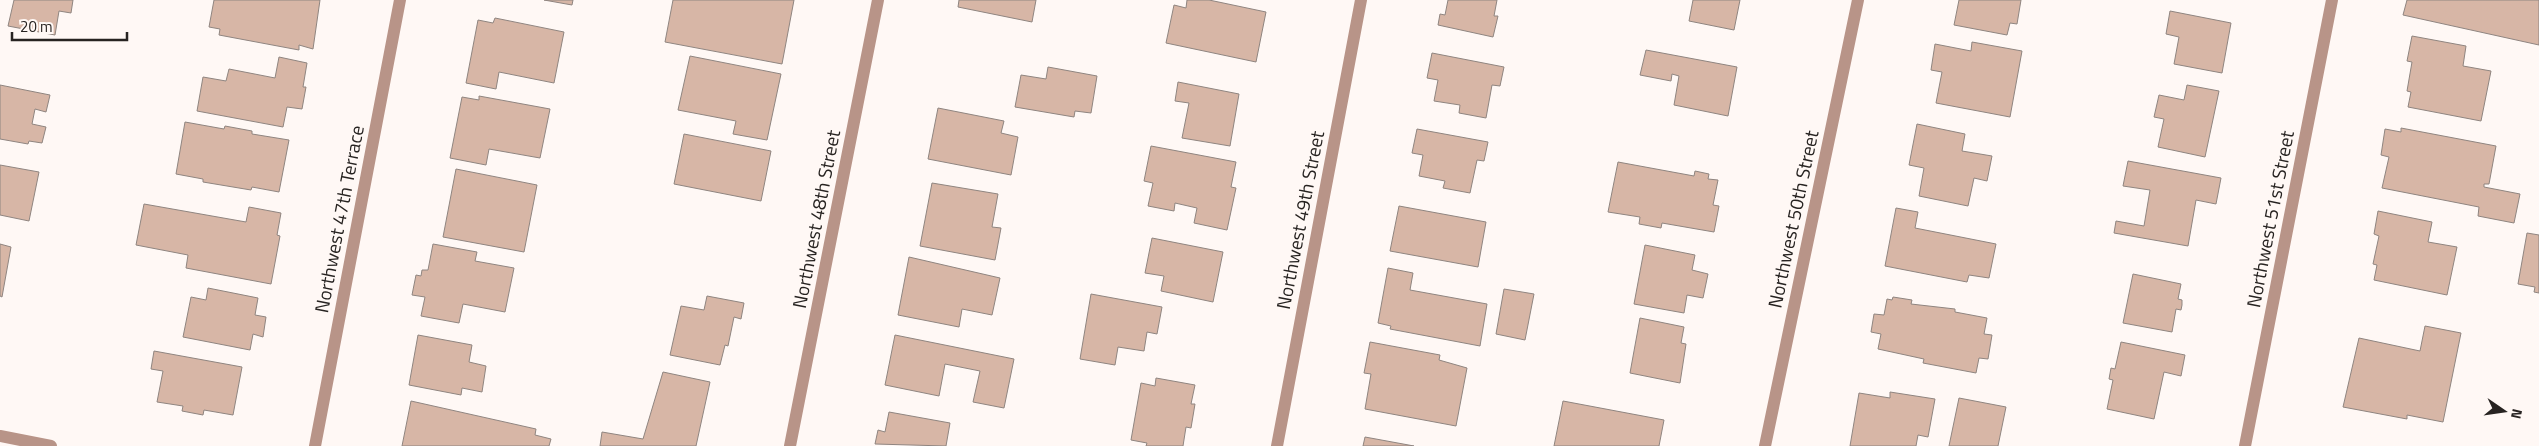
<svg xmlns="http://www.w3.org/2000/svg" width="2539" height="446" viewBox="0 0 2539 446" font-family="'Titillium Web',sans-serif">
  <rect width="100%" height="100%" fill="#fff8f5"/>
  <path fill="#d7b6a6" stroke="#8f8580" d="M 14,0 L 73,0 L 71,13 L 59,11 L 55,35 L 8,26 Z
    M 214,0 L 320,0 L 313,49 L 299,45 L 299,50 L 219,35 L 220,29 L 209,27 Z
    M 544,0 L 573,0 L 572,5 Z
    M 673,0 L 794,0 L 782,64 L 665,42 Z
    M 959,0 L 1036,0 L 1032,22 L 958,7 Z
    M 1187,0 L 1209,0 L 1266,12 L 1256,62 L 1166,43 L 1174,5 L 1186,8 Z
    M 1448,0 L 1497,0 L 1494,16 L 1498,16 L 1493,37 L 1438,25 L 1440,14 L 1445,15 Z
    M 1693,0 L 1740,0 L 1734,30 L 1689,21 Z
    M 1959,0 L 2021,0 L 2017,24 L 2010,23 L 2007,35 L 1954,25 Z
    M 2407,0 L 2539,0 L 2539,45 L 2403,15 Z
    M 2170,11 L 2231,23 L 2222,73 L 2174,64 L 2179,37 L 2166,34 Z
    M 495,18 L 564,32 L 554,83 L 499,72 L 496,89 L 466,83 L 478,20 L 493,23 Z
    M 2412,36 L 2466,46 L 2463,66 L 2491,71 L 2481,121 L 2408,107 L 2411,92 L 2407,91 L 2412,62 L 2407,61 Z
    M 1972,42 L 2022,51 L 2010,117 L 1936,103 L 1942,72 L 1931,70 L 1935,44 L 1971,51 Z
    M 1646,50 L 1737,67 L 1728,116 L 1674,105 L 1679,76 L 1672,74 L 1671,81 L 1640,75 Z
    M 1432,53 L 1504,67 L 1500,86 L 1492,85 L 1486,118 L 1459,113 L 1460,105 L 1434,101 L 1438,80 L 1427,78 Z
    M 690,56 L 781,74 L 767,140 L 733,134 L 736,121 L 678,110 Z
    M 279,57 L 307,63 L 303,87 L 306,87 L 302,109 L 287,107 L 283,127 L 197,111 L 203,77 L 226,81 L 229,69 L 275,78 Z
    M 1048,67 L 1097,76 L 1091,113 L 1075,111 L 1074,117 L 1015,107 L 1021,75 L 1046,79 Z
    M 1178,82 L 1239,94 L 1230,146 L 1182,138 L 1189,103 L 1175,101 Z
    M 0,85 L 50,95 L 46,112 L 35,109 L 32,124 L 46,127 L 42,143 L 29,141 L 28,144 L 0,139 Z
    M 2187,85 L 2219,91 L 2205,157 L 2158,147 L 2164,119 L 2154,117 L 2159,95 L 2184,100 Z
    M 479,96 L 550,109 L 540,158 L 489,149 L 486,165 L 450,158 L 462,97 L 479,100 Z
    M 938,108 L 1004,121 L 1001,133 L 1018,137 L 1011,175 L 928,159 Z
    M 185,122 L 224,129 L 225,126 L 252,131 L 252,134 L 289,140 L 279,192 L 252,187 L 251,190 L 203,182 L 203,179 L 176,174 Z
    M 1917,124 L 1965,134 L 1962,151 L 1992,156 L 1987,181 L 1974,178 L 1968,206 L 1919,196 L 1924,168 L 1909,165 Z
    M 2401,128 L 2496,146 L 2489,184 L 2484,184 L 2484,187 L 2520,194 L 2514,223 L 2478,216 L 2479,207 L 2382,188 L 2389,157 L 2381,155 L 2385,129 L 2401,132 Z
    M 1417,129 L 1488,142 L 1484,161 L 1477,160 L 1470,193 L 1443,188 L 1445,181 L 1419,176 L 1423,155 L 1412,153 Z
    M 684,134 L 771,151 L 761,201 L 674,184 Z
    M 1151,146 L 1236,162 L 1231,187 L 1236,188 L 1227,230 L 1194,223 L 1197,208 L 1175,203 L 1174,211 L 1148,206 L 1153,183 L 1144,181 Z
    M 2128,161 L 2221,178 L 2216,204 L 2196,200 L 2188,246 L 2114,233 L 2116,221 L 2144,226 L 2150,190 L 2123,186 Z
    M 1618,162 L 1694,176 L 1695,171 L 1709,174 L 1708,179 L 1718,180 L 1713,205 L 1719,206 L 1714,232 L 1662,223 L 1661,228 L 1639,224 L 1640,217 L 1608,212 Z
    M 0,165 L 39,172 L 29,221 L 0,215 Z
    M 456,169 L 537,185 L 524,252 L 443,237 Z
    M 932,183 L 998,194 L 992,227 L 1001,228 L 995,260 L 920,246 Z
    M 144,204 L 246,222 L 249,207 L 281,213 L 277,235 L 280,236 L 271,284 L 186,268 L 188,255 L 136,245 Z
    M 1399,206 L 1486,222 L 1478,267 L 1390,251 Z
    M 1896,208 L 1918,212 L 1915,228 L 1996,244 L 1989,278 L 1969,275 L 1967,282 L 1885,266 Z
    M 2378,211 L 2432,222 L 2428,242 L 2457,247 L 2447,295 L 2374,280 L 2377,265 L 2373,264 L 2379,236 L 2374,234 Z
    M 2527,233 L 2539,235 L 2539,293 L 2534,292 L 2535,287 L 2518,284 Z
    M 1152,238 L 1223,252 L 1213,302 L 1161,291 L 1164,276 L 1145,273 Z
    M 0,244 L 11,247 L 2,297 L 0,296 Z
    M 433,244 L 477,252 L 475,261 L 514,268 L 505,312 L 463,304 L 459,323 L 421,316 L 425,297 L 412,295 L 416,275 L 421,276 L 422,270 L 428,270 Z
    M 1645,245 L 1695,255 L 1692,270 L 1708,274 L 1703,298 L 1687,295 L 1684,313 L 1634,304 Z
    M 909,257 L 1000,278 L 992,315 L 962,309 L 959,327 L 898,315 Z
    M 1388,268 L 1413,273 L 1410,290 L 1487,304 L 1480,346 L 1390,329 L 1391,326 L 1378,323 Z
    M 2133,274 L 2181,284 L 2178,299 L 2182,300 L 2182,305 L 2181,310 L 2176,309 L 2172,332 L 2123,323 Z
    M 208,288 L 258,298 L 255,315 L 266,317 L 263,337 L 253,334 L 250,350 L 183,337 L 191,297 L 206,300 Z
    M 1504,289 L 1534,294 L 1525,340 L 1496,334 Z
    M 1091,294 L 1162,307 L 1157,334 L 1147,332 L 1144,351 L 1118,347 L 1115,365 L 1080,359 Z
    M 707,296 L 744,303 L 741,319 L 734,317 L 728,346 L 725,345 L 720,365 L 670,355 L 681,306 L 704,310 Z
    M 1893,297 L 1912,300 L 1911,304 L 1955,309 L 1955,312 L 1987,318 L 1984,334 L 1992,335 L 1988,359 L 1979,358 L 1976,373 L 1923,363 L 1924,359 L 1878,349 L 1881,334 L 1871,332 L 1874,314 L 1884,315 L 1887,299 L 1892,300 Z
    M 1640,318 L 1684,327 L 1681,343 L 1686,344 L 1680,383 L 1630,373 Z
    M 2425,326 L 2461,333 L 2443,422 L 2407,415 L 2407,419 L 2343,407 L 2359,338 L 2420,351 Z
    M 418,335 L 472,345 L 469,362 L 486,366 L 482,392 L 462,388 L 461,395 L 409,385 Z
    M 895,335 L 1014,359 L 1004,408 L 973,402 L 980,371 L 945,364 L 939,396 L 885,385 Z
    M 1370,342 L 1440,355 L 1439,360 L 1467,368 L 1456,426 L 1365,409 L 1371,374 L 1364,373 Z
    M 2121,342 L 2185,355 L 2181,376 L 2164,372 L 2154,419 L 2107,409 L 2113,380 L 2109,379 L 2111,368 L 2115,369 Z
    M 154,351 L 242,367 L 233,415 L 204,410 L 203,415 L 182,411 L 183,406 L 157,402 L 163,371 L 151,369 Z
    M 663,372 L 710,382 L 696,446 L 600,446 L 602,432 L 643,439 Z
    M 1156,378 L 1195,385 L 1191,404 L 1195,404 L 1191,428 L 1186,427 L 1183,446 L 1146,446 L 1147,443 L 1131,440 L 1141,383 L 1155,386 Z
    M 1890,392 L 1935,399 L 1928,437 L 1918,435 L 1916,446 L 1850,446 L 1859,393 L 1890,398 Z
    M 1959,398 L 2006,407 L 1998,446 L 1949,446 Z
    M 411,401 L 536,429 L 535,435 L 551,439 L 549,446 L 402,446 Z
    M 1563,401 L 1664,420 L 1659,446 L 1554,446 Z
    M 889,412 L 950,423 L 946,446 L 875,444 L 878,430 L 885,432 Z
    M 1365,437 L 1414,446 L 1363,446 Z"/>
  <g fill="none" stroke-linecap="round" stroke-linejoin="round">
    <path stroke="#b89488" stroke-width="12" d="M 0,436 L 51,446
      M 315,446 L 400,0
      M 790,446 L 878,0
      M 1277,446 L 1361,0
      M 1765,446 L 1858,0
      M 2245,446 L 2332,0"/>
  </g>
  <g text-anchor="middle" stroke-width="4" stroke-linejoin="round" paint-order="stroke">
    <g font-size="19" fill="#272321" stroke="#fff8f5">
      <text transform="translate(339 219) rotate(-79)" y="7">Northwest 47th Terrace</text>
      <text transform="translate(816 219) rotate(-79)" y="7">Northwest 48th Street</text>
      <text transform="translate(1793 219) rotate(-78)" y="7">Northwest 50th Street</text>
      <text transform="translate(2270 219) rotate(-79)" y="7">Northwest 51st Street</text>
      <text transform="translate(1300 220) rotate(-79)" y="7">Northwest 49th Street</text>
    </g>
  </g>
  <g transform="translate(2504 411) rotate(103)" stroke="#fff8f5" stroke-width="4" paint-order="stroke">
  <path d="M0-4L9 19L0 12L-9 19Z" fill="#272321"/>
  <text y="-8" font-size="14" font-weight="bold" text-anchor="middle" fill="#272321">N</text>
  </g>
  <path d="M12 32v8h115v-8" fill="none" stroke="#272321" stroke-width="2.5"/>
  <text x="20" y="32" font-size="15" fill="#272321" stroke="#fff8f5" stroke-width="4" paint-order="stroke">20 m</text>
</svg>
